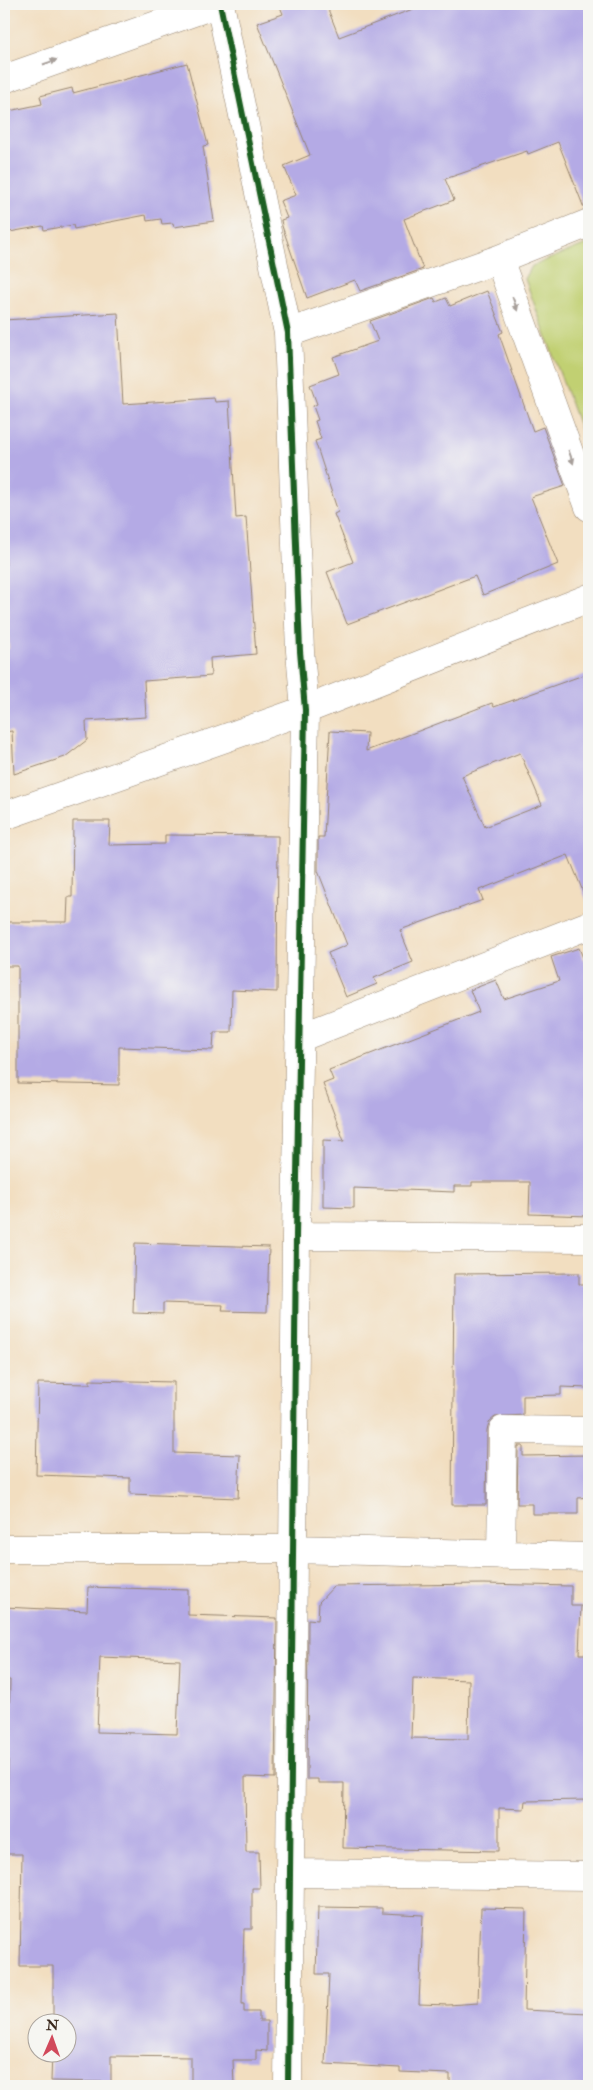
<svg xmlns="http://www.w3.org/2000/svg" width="593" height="2090" viewBox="0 0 593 2090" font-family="'IM FELL Double Pica',serif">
  <rect width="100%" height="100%" fill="#f6f6f2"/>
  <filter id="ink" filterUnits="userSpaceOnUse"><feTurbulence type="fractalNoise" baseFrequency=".02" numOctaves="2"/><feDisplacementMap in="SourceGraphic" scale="10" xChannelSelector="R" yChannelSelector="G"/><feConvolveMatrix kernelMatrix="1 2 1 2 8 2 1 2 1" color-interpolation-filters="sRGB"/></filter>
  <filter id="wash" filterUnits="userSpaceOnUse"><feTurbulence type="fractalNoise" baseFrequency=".0096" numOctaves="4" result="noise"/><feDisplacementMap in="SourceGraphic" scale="20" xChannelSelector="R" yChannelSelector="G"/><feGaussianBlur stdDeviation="1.12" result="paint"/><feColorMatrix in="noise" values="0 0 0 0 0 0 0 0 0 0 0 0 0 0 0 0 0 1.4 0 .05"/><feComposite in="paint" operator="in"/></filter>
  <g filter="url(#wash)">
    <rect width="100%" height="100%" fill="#f2dec0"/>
    <path fill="#c1d072" stroke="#7e7d48" d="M 589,243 L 589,453 L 525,279 L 532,266 Z"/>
    <g id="blocks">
      <path fill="#b4aae5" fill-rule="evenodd" d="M 279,4 L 326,4 L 339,37 L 426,4 L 589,4 L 589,208 L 584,208 L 558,142 L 528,154 L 527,151 L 445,179 L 454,200 L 404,219 L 423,269 L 360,291 L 355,280 L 307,298 L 282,226 L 281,220 L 287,218 L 280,201 L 296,195 L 284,166 L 310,155 L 257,23 L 283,14 Z
        M 187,63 L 208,145 L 203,146 L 214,221 L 174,227 L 173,223 L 162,224 L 161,219 L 147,221 L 146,215 L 74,229 L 73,225 L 44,230 L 43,226 L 4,233 L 4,112 L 42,104 L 40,96 L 72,88 L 73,93 Z
        M 487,291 L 503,332 L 499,334 L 533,431 L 543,427 L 565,486 L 531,497 L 558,564 L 483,595 L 475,576 L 347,624 L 327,572 L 353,562 L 334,514 L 338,512 L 315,441 L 321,439 L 315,421 L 318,420 L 313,406 L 317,404 L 310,385 L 339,374 L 333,357 L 378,341 L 370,321 L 434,298 L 436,302 L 446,298 L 450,306 Z
        M 118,313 L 123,404 L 214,398 L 215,402 L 229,401 L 236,518 L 246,517 L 256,654 L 210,658 L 211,676 L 144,681 L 146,717 L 86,721 L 87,740 L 65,757 L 14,774 L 12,731 L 4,732 L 4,649 L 9,649 L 4,517 L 4,320 Z
        M 589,673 L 589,906 L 568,855 L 479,890 L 483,900 L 400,930 L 413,962 L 374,978 L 377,984 L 346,997 L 328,953 L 347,945 L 318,871 L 318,837 L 324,837 L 330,731 L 367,733 L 366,751 L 492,703 L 494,707 ZM 520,753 L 542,805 L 485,827 L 462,776 Z
        M 73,821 L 110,821 L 109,845 L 165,844 L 165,835 L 278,836 L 277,992 L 232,990 L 231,1032 L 214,1032 L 213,1050 L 119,1047 L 119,1085 L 18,1083 L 18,966 L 4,966 L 4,922 L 67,922 L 68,897 L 72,897 Z
        M 579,948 L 589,972 L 589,1216 L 529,1214 L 530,1182 L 472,1182 L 472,1186 L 454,1186 L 454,1192 L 354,1188 L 354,1208 L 323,1207 L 323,1140 L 344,1141 L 323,1084 L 333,1080 L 329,1070 L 479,1012 L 470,990 L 496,980 L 504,999 L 559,981 L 551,957 Z
        M 135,1243 L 269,1247 L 267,1312 L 222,1311 L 223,1305 L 163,1303 L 163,1314 L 133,1313 Z
        M 579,1273 L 579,1284 L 588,1284 L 589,1388 L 561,1387 L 561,1395 L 523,1396 L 523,1415 L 495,1417 L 489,1422 L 487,1430 L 486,1505 L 452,1505 L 454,1274 Z
        M 90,1380 L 174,1382 L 174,1453 L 240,1455 L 238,1498 L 130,1494 L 130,1478 L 36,1475 L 38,1383 L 90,1384 Z
        M 518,1446 L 523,1446 L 523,1456 L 589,1455 L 589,1497 L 578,1498 L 578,1514 L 532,1514 L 532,1504 L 517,1504 Z
        M 483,1584 L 571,1586 L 571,1606 L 581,1606 L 579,1654 L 589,1654 L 589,1800 L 525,1801 L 524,1809 L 499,1808 L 499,1851 L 343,1848 L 344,1783 L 318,1783 L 318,1779 L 307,1779 L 308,1619 L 318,1620 L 319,1602 L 334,1586 ZM 413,1678 L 469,1680 L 468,1739 L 411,1738 Z
        M 88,1587 L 188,1590 L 188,1615 L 277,1618 L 275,1778 L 245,1777 L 246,1852 L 259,1852 L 260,1888 L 252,1888 L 252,1929 L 244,1929 L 242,2004 L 244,2004 L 244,2012 L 259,2012 L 259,2021 L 267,2021 L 267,2051 L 256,2050 L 256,2060 L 233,2060 L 234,2085 L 191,2084 L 191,2057 L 111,2056 L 111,2082 L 51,2081 L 52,2052 L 68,2052 L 68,2022 L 53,2022 L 53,1966 L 20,1966 L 22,1854 L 4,1854 L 4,1808 L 7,1808 L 10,1680 L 4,1680 L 4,1607 L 87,1611 ZM 100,1657 L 180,1660 L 177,1734 L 97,1732 Z
        M 318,1907 L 382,1908 L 382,1913 L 423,1915 L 419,2004 L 448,2005 L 478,2003 L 481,1908 L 526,1909 L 524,2010 L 589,2013 L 589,2068 L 587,2086 L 450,2086 L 450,2074 L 400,2072 L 400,2068 L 325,2064 L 329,1974 L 316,1974 Z"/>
    </g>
  </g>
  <g filter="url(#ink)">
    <use href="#blocks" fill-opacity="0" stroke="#96846f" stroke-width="1"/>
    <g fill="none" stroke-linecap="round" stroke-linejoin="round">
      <defs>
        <path id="minor" d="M 220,4 L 288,333 L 300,651 L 305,710 L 296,1236 L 288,2086
          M 4,79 L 216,4
          M 499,259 L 589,507
          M 288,333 L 499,259 L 589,223
          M 299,1038 L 589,925
          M 296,1236 L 589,1238
          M 4,1549 L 293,1549 L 589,1557
          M 501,1555 L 503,1430 L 589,1431
          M 291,1873 L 589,1876"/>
        <path id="tertiary" d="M 4,816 L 305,710 L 589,598"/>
      </defs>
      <use href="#minor" stroke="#96846f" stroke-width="29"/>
      <use href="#tertiary" stroke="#96846f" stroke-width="29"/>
      <use href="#minor" stroke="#fff" stroke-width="28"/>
      <use href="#tertiary" stroke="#fff" stroke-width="28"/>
      <defs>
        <path id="cycleway" d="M 220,4 L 288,333 L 300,651 L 305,710 L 296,1236 L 288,2086"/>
      </defs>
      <use href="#cycleway" stroke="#f6f6f2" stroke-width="9"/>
      <use href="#cycleway" stroke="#1b5e20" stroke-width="6"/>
    </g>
    <defs><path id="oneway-solid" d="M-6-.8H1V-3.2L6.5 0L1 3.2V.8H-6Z" transform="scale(1.25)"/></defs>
    <g fill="#a79f9a">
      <use href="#oneway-solid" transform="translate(50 62) rotate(-19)"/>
      <use href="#oneway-solid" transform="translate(515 304) rotate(70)"/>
      <use href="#oneway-solid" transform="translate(571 457) rotate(70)"/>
    </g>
  </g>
  <rect width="593" height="2090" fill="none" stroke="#f6f6f2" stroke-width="20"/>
  <g transform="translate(52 2038) rotate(2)"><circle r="24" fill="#f6f6f2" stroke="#aba49d"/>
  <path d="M0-4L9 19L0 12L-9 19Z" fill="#d1495b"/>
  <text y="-8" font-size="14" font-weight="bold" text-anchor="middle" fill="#3b2a1e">N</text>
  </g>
</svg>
